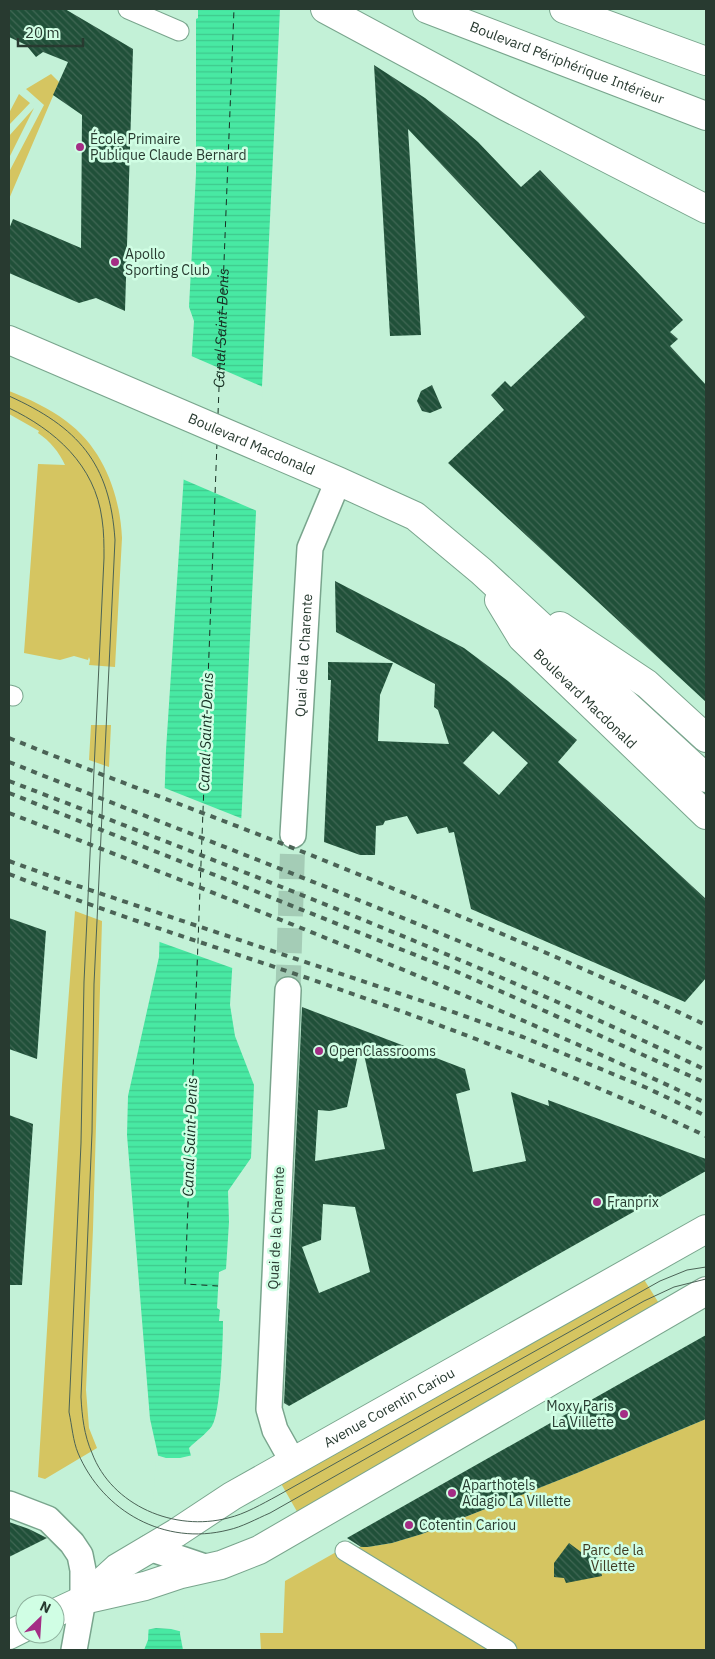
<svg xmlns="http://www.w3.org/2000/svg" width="715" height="1659" viewBox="0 0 715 1659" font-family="'IBM Plex Sans',sans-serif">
  <defs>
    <pattern id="water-rules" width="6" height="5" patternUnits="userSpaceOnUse" patternTransform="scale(1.25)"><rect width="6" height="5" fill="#48e9a3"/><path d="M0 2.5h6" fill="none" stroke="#3fc98d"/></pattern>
    <pattern id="building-back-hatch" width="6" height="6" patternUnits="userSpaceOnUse" patternTransform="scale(1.25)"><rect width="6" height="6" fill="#205039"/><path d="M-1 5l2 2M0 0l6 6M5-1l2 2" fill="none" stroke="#406754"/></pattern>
  </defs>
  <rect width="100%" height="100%" fill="#c3f1d7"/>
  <path fill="#d5c561" d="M 51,74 L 59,82 L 9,199 L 9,172 L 44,105 L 26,89 Z
    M 19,94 L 30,103 L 9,125 L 9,113 Z
    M 34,108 L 10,156 L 9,154 L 9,136 Z
    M 9,391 C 29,399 49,408 66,421 C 103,448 120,494 122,538 L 115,667 L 89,665 L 90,660 L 89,657 L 88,660 L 74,656 L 60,660 L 24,653 L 38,464 L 65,465 C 59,452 50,441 38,433 L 39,431 L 9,414 Z
    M 91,725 L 111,725 L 109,767 L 89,760 Z
    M 75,911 L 102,921 L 93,1229 L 86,1390 L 89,1428 L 97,1448 L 45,1479 L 38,1477 L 62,1085 Z
    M 643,1278 L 662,1308 L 299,1515 L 279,1480 Z
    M 706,1419 L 706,1650 L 261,1650 L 260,1633 L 283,1633 L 285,1581 L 345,1547 L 368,1547 L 392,1543 L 422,1534 L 577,1473 Z"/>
  <path fill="url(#water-rules)" d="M 198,9 L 280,9 L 242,806 L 230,1005 L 235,1036 L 254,1085 L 251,1158 L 228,1191 L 229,1222 L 226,1269 L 219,1272 L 217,1308 L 220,1310 L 219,1321 L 223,1321 C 223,1340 221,1413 212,1426 C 206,1434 196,1441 189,1448 L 191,1456 L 180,1634 L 183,1650 L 144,1650 L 148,1640 L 158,1455 L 150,1419 L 127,1135 L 128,1096 L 159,957 L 166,750 L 194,321 L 189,307 L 196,174 L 196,19 L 198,18 Z"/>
  <path fill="#c3f1d7" d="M 189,355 L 263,387 L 257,511 L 180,478 Z
    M 162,787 L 243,819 L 235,969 L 157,941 Z
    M 156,1455 L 166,1458 L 180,1458 L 193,1455 L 183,1632 L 171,1629 L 156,1628 L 146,1630 Z"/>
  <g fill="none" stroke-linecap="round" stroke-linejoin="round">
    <g stroke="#183124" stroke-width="1" stroke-dasharray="6 5" stroke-linecap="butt">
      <path id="s1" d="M 218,414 L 234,9"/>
      <path d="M 217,443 L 185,1284 L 218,1286"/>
    </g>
  </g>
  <path fill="url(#building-back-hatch)" fill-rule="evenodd" d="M 9,9 L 65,9 L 133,49 L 125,311 L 96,298 L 79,303 L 9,273 L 9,229 L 13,219 L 81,248 L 82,115 L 53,95 L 68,62 L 43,52 L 36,57 L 26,45 L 9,37 Z
    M 374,65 L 425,98 L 455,122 L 478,142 L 521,187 L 540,170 L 683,320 L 670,332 L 678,339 L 670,346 L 706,385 L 706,702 L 448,463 L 504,410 L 491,395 L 505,381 L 511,387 L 585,317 L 408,129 L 421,335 L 390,336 Z
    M 432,385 L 442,408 L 430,413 L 422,411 L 417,401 L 421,391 Z
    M 335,581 L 464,648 L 508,681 L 577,740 L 558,762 L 706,899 L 706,978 L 685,1002 L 471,909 L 454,832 L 449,833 L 447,827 L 417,834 L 407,816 L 385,821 L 383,825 L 376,826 L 375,855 L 360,855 L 324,842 L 331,680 L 328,680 L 328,662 L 393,663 L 380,695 L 378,741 L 449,744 L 438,710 L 434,707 L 435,684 L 336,632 ZM 493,731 L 528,763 L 499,795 L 463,763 Z
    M 9,918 L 46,931 L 37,1059 L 9,1049 Z
    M 302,1007 L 465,1069 L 470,1090 L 456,1094 L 473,1172 L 526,1161 L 511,1092 L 549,1106 L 548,1100 L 706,1159 L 706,1171 L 289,1406 L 284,1403 ZM 361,1041 L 385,1149 L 315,1161 L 318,1110 L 330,1111 L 347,1107 ZM 323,1204 L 355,1207 L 370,1272 L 319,1293 L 302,1247 L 321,1240 Z
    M 9,1115 L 33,1124 L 22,1285 L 9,1285 Z
    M 706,1335 L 706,1419 L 577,1473 L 422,1534 L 392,1543 L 368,1547 L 361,1547 L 347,1538 Z
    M 9,1522 L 29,1529 L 47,1538 L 9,1557 Z
    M 569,1543 L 581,1552 L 596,1550 L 602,1576 L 566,1583 L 564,1578 L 554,1577 L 554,1563 Z"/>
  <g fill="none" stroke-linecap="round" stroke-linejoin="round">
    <path stroke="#a4ccb6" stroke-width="25" stroke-dasharray="25 12" stroke-linecap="butt" d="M 288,990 L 293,835"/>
    <defs>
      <path id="pedestrian" d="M 128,9 L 179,31
        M 9,695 L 13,696
        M 345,1551 L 507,1650"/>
      <g id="minor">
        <path id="s2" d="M 293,835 L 310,548 L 338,481"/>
        <path d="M 288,990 L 269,1409 L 275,1430 L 293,1462"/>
        <path d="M 9,1504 L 48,1519 L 72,1543 L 80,1555 L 83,1570 L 83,1600 L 74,1650"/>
        <path d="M 149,1548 L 208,1568"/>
      </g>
      <g id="primary">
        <path id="s3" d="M 9,340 L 338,481 L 415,516 L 481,571 L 706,778"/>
        <path id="s4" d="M 499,600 L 522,638 L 706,815"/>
        <path d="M 560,626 L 647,684 L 706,738"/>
        <path id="s5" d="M 83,1599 L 117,1568 L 176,1533 L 232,1496 L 706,1229"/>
        <path d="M 55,1613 L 83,1600 L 145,1586 L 181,1574 L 221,1565 L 259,1550 L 706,1291"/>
        <path d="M 9,1635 L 25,1627"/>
      </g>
      <g id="trunk">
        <path d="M 325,9 L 507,107 L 706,209"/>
        <path id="s6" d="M 427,9 L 706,116"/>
        <path d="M 564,9 L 706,61"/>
      </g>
    </defs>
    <use href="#pedestrian" stroke="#79a58d" stroke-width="21"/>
    <use href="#minor" stroke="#79a58d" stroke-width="28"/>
    <use href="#primary" stroke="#79a58d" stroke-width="30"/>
    <use href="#trunk" stroke="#79a58d" stroke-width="30"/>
    <use href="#pedestrian" stroke="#fff" stroke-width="19"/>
    <use href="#minor" stroke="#fff" stroke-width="25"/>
    <use href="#primary" stroke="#fff" stroke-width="28"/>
    <use href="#trunk" stroke="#fff" stroke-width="28"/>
    <path stroke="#4b6356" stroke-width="1" d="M 9,396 C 78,427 110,463 115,540 L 94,984 L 92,1132 L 81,1397 C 82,1416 84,1435 92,1453 C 112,1506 175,1532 228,1518 C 245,1514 262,1504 277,1496 L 660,1281 L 687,1270 L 706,1267
      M 9,408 C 55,430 95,465 102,519 C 104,532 104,545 104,558 L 84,982 L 81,1143 L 69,1412 C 72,1426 73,1441 78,1453 C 103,1512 165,1546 228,1530 C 242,1527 256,1519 270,1513 L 644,1301 L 674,1287 L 706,1279"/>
    <path stroke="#4b6356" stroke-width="4" stroke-dasharray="6 6" stroke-linecap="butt" d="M 9,738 C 113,780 219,818 323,860 C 452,912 581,966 706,1025
      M 9,762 C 242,855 479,942 706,1051
      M 9,781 C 244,871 479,962 706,1070
      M 9,793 L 453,970 L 706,1083
      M 9,813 C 244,904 478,996 706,1103
      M 9,861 L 78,886 L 425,1002 L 523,1037 L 647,1088 L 706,1116
      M 9,874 C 109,914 211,945 313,980 C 446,1026 578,1076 706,1136"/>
  </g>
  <g fill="#a42d85" stroke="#d0fee4" stroke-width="2">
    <circle cx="80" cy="147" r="5"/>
    <circle cx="115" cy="262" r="5"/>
    <circle cx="319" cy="1051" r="5"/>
    <circle cx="597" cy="1202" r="5"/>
    <circle cx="624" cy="1414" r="5"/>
    <circle cx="452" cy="1493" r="5"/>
    <circle cx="409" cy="1525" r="5"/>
  </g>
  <g text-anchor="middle" stroke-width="5" stroke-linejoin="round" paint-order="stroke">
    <g font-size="14" fill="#283a30" stroke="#d0fee4">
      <text dy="5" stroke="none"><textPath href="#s6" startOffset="150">Boulevard Périphérique Intérieur</textPath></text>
      <text dy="5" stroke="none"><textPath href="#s3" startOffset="264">Boulevard Macdonald</textPath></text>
      <text dy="5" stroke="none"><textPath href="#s2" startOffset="180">Quai de la Charente</textPath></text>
      <text dy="5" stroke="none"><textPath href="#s4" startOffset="132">Boulevard Macdonald</textPath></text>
      <text transform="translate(276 1228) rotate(-87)" y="5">Quai de la Charente</text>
      <text dy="5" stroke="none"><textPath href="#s5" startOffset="362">Avenue Corentin Cariou</textPath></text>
    </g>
    <g font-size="14" fill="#283a30" stroke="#d0fee4" text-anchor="start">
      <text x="90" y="144">École Primaire<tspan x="90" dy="16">Publique Claude Bernard</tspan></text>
      <text x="125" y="259">Apollo<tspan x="125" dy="16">Sporting Club</tspan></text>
      <text x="329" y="1056">OpenClassrooms</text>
      <text x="607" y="1207">Franprix</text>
      <text x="614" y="1411" text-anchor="end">Moxy Paris<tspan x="614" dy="16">La Villette</tspan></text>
      <text x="462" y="1490">Aparthotels<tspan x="462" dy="16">Adagio La Villette</tspan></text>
      <text x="419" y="1530">Cotentin Cariou</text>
    </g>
    <g font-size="14" fill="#3f3b23" stroke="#d0fee4">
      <text x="613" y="1555">Parc de la<tspan x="613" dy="16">Villette</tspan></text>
    </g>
    <g font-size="15" font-style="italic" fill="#183124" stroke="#d0fee4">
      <text dy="5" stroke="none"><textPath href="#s1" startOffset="86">Canal Saint-Denis</textPath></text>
      <text transform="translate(206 732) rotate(-88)" y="5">Canal Saint-Denis</text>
      <text transform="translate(190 1137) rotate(-88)" y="5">Canal Saint-Denis</text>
    </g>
  </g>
  <rect width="715" height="1659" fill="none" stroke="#283a30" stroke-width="20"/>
  <g transform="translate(40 1619) rotate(25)"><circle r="24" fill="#d0fee4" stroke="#8db09c"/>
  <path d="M0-4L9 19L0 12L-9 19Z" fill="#a42d85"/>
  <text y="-8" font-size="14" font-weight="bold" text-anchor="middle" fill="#283a30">N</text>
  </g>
  <path d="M18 38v8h65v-8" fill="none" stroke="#283a30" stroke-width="2.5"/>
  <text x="25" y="38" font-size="15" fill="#283a30" stroke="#d0fee4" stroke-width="4" paint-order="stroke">20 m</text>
</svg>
